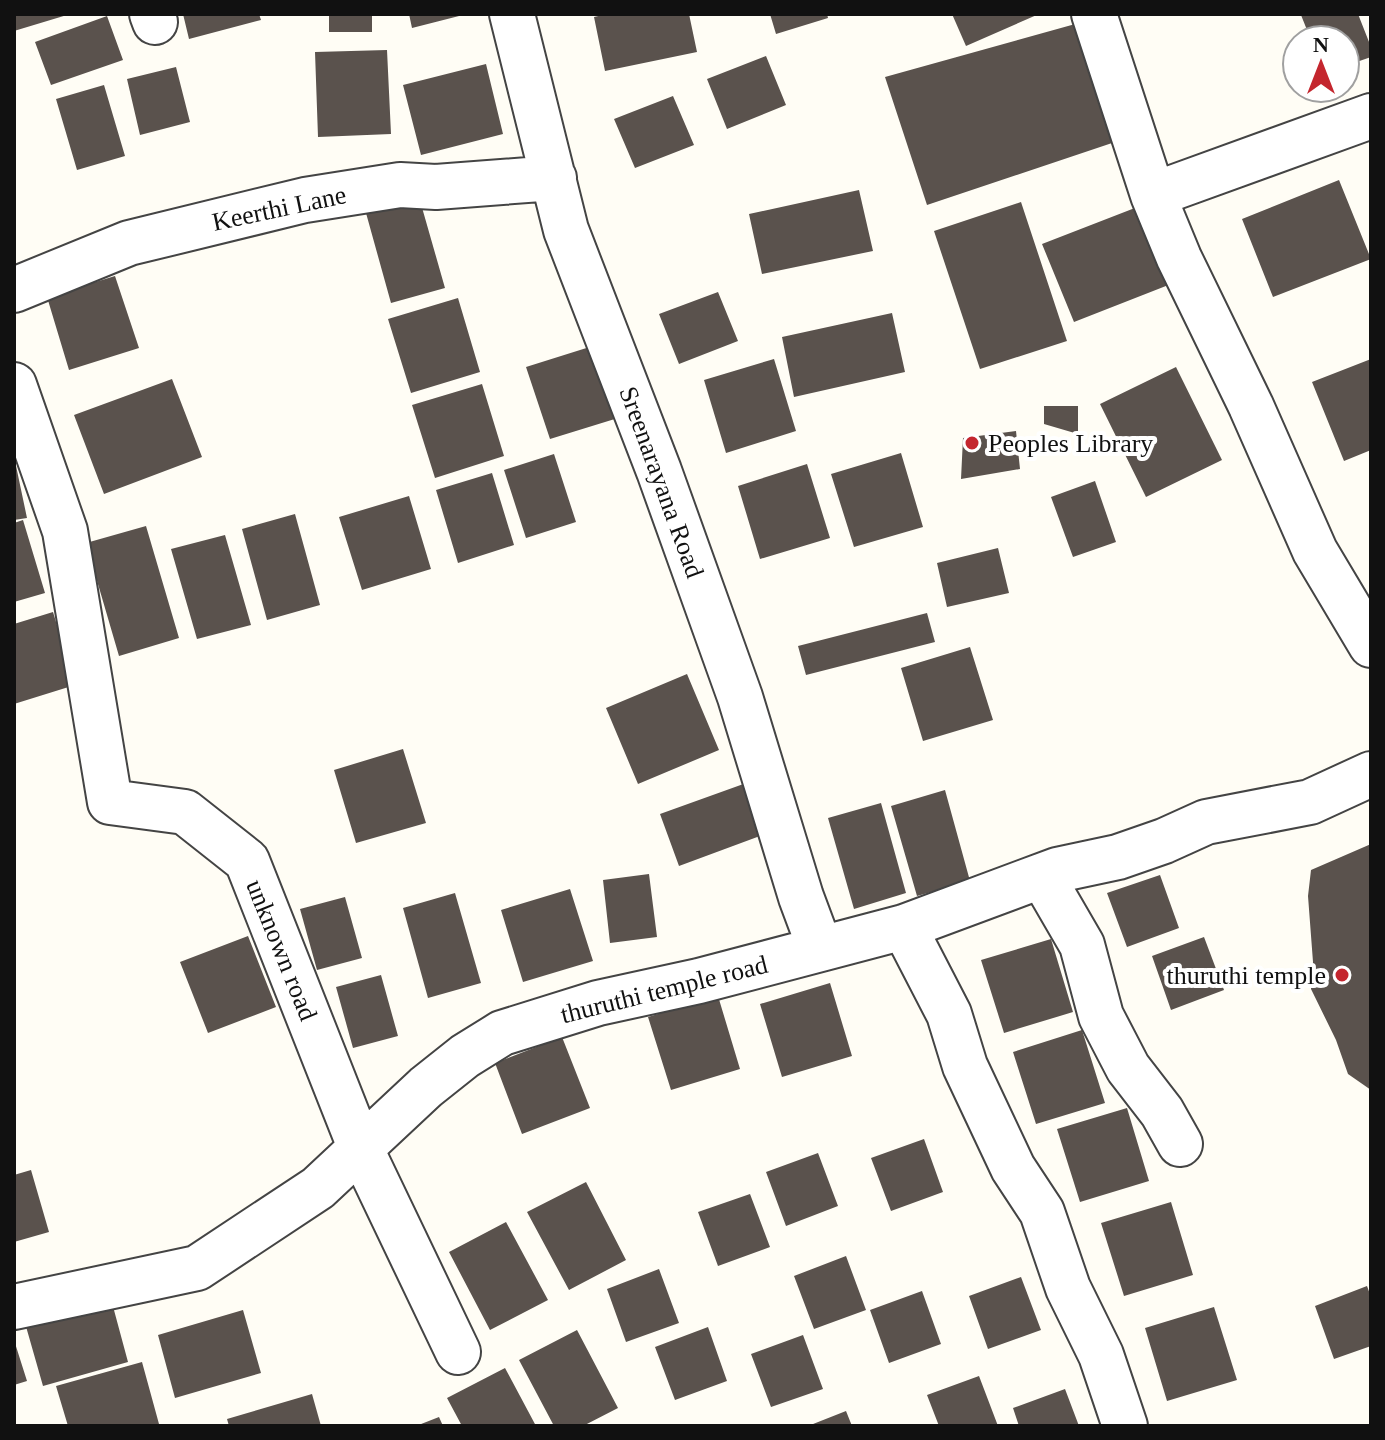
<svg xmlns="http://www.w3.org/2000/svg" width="1385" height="1440" viewBox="0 0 1385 1440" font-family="Georgia,serif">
  <rect width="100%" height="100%" fill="#fffdf5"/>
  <path fill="#5a524d" d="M 14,14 L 67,14 L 67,15 L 14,31 Z
    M 183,14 L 259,14 L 261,20 L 189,39 Z
    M 329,14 L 372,14 L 372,32 L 329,32 Z
    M 409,14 L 463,14 L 463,15 L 412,28 Z
    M 607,14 L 689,14 L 697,52 L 605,71 L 594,17 Z
    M 770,14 L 827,14 L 828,18 L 776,34 Z
    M 952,14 L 1039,14 L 966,46 Z
    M 1304,14 L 1358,14 L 1371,47 L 1371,57 L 1345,66 L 1345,40 L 1311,40 L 1301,15 Z
    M 107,16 L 123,60 L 51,85 L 35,42 Z
    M 1086,21 L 1121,140 L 927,205 L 885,77 Z
    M 387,50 L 391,134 L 318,137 L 315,52 Z
    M 766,56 L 786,105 L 727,129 L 707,79 Z
    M 486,64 L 503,134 L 421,155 L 403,85 Z
    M 176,67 L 190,122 L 140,135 L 127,79 Z
    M 104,85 L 125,156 L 77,170 L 56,99 Z
    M 673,96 L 694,145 L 635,168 L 614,119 Z
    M 1339,180 L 1371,259 L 1273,297 L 1242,219 Z
    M 859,190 L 873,251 L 762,274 L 749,214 Z
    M 419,197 L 445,288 L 391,303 L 366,213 Z
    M 1021,202 L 1067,341 L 980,369 L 934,231 Z
    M 1140,206 L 1171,284 L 1074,322 L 1042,244 Z
    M 115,276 L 139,348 L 69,370 L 47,297 Z
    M 718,292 L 738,341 L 679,364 L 659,314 Z
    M 458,298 L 480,372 L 411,393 L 388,319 Z
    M 892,313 L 905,372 L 794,397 L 782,337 Z
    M 596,345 L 618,418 L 550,439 L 526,367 Z
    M 774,359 L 796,431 L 726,453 L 704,380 Z
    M 1371,359 L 1371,450 L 1344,461 L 1312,382 Z
    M 1176,367 L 1222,460 L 1146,497 L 1100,404 Z
    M 172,379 L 202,457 L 104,494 L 74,415 Z
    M 482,384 L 504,456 L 435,478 L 412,405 Z
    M 1044,406 L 1078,406 L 1078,434 L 1044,424 Z
    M 1016,431 L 1020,469 L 961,479 L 963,438 Z
    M 901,453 L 923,527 L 854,547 L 831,474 Z
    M 554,454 L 576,522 L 526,538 L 504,470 Z
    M 15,461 L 27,518 L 14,520 L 14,462 Z
    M 807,464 L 830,538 L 760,559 L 738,486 Z
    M 492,473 L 514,545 L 458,563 L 436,490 Z
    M 1095,481 L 1116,542 L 1073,557 L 1051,497 Z
    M 409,496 L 431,569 L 362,590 L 339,517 Z
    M 295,514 L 320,605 L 267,620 L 242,529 Z
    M 23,520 L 45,593 L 14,602 L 14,523 Z
    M 146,526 L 179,638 L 119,656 L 86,543 Z
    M 225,535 L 251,625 L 197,639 L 171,549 Z
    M 998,548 L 1009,593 L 947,607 L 937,563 Z
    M 53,612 L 75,685 L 14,704 L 14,624 Z
    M 927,613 L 935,642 L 806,675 L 798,646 Z
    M 970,647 L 993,720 L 923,741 L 901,668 Z
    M 687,674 L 719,750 L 638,784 L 606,708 Z
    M 403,749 L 426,823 L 356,843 L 334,770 Z
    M 749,782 L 768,833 L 679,866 L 660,814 Z
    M 945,790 L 970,881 L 917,896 L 891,806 Z
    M 881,803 L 906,893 L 854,909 L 828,818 Z
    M 1371,844 L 1371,1090 L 1348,1074 L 1336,1040 L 1311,989 L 1313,962 L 1308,896 L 1311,870 Z
    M 649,874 L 657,937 L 610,943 L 603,880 Z
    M 1160,875 L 1179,928 L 1127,947 L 1107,893 Z
    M 570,889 L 593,961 L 523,982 L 501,910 Z
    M 455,893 L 481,983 L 428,998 L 403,908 Z
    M 345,897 L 362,958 L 317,970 L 300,909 Z
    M 248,936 L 276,1007 L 208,1033 L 180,962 Z
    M 1204,937 L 1224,990 L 1171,1010 L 1152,956 Z
    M 1051,939 L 1073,1012 L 1004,1033 L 981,960 Z
    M 381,975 L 398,1036 L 353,1048 L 336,987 Z
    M 830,983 L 852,1056 L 782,1077 L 760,1004 Z
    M 718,996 L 740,1069 L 671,1090 L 648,1017 Z
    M 1082,1030 L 1105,1103 L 1036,1124 L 1013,1052 Z
    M 562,1037 L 590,1108 L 522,1134 L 495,1063 Z
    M 1127,1108 L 1149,1181 L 1080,1202 L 1057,1129 Z
    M 924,1139 L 943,1192 L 891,1211 L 871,1158 Z
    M 818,1153 L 838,1206 L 786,1226 L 766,1172 Z
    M 31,1170 L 49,1232 L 14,1242 L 14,1175 Z
    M 586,1182 L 626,1260 L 569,1290 L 527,1212 Z
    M 750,1194 L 770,1247 L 718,1266 L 698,1212 Z
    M 1171,1202 L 1193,1275 L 1124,1296 L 1101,1223 Z
    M 506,1222 L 548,1300 L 490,1330 L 449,1252 Z
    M 846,1256 L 866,1310 L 814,1329 L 794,1276 Z
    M 659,1269 L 679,1323 L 626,1342 L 607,1289 Z
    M 1021,1277 L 1041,1330 L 988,1349 L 969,1296 Z
    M 1367,1286 L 1371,1297 L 1371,1346 L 1334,1359 L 1315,1306 Z
    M 922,1291 L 941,1344 L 889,1363 L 870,1310 Z
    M 111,1299 L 128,1362 L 43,1386 L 25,1323 Z
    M 1214,1307 L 1237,1380 L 1167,1401 L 1145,1328 Z
    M 243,1310 L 261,1373 L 175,1398 L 158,1335 Z
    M 708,1327 L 727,1381 L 675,1400 L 655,1347 Z
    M 577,1330 L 618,1408 L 583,1426 L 554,1426 L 519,1360 Z
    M 803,1335 L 823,1389 L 771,1407 L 751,1354 Z
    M 14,1340 L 27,1381 L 14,1385 Z
    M 142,1362 L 159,1424 L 68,1426 L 56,1386 Z
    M 505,1368 L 536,1426 L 462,1426 L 447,1398 Z
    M 979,1376 L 998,1426 L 939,1426 L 927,1395 Z
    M 1065,1389 L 1079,1426 L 1019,1426 L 1013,1408 Z
    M 312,1394 L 321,1426 L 229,1426 L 227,1419 Z
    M 846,1411 L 852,1426 L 808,1426 Z
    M 439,1417 L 443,1426 L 416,1426 Z"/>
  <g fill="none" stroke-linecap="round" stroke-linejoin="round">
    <defs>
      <path id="minor" d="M 152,14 L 155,22
        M 512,14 L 566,230 L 659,471 L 740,697 L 801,897 L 820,948
        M 1094,14 L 1153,195 L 1179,258 L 1251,406 L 1315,551 L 1371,645
        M 1153,195 L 1371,116
        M 14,290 L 129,243 L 305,200 L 400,185 L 436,187 L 554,178
        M 14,385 L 65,531 L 110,802 L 185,812 L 247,861 L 360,1147 L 458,1352
        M 1042,876 L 1082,945 L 1101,1016 L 1128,1068 L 1162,1112 L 1180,1144
        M 904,927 L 949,1014 L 965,1066 L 1013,1168 L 1042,1212 L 1068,1288 L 1101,1355 L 1125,1426
        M 14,1307 L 197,1268 L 318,1188 L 426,1087 L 465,1056 L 502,1033 L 598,1003 L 699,981 L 904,927 L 1057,870 L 1118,857 L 1164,841 L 1206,822 L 1310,802 L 1371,774"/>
    </defs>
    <use href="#minor" stroke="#444" stroke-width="48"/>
    <use href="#minor" stroke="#fff" stroke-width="44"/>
  </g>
  <g fill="#c4262e" stroke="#fff" stroke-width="3">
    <circle cx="972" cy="443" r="8"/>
    <circle cx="1342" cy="975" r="8"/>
  </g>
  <g text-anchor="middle" stroke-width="8" stroke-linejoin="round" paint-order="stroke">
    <g font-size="26" fill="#111" stroke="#fff">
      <text transform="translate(279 208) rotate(-12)" y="9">Keerthi Lane</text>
      <text transform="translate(662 482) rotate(70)" y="9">Sreenarayana Road</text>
      <text transform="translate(282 950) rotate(68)" y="9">unknown road</text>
      <text transform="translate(664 989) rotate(-14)" y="9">thuruthi temple road</text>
    </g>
    <g font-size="26" fill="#111" stroke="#fff" text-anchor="start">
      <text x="988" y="452">Peoples Library</text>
      <text x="1326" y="984" text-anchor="end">thuruthi temple</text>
    </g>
  </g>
  <rect width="1385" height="1440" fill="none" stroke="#111111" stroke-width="32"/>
  <g transform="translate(1321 64)"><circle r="38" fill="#ffffff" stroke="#a0a0a0" stroke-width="2"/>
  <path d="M0-6L14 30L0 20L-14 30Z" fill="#c4262e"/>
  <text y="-12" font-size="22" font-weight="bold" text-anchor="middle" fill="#111111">N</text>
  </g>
</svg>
